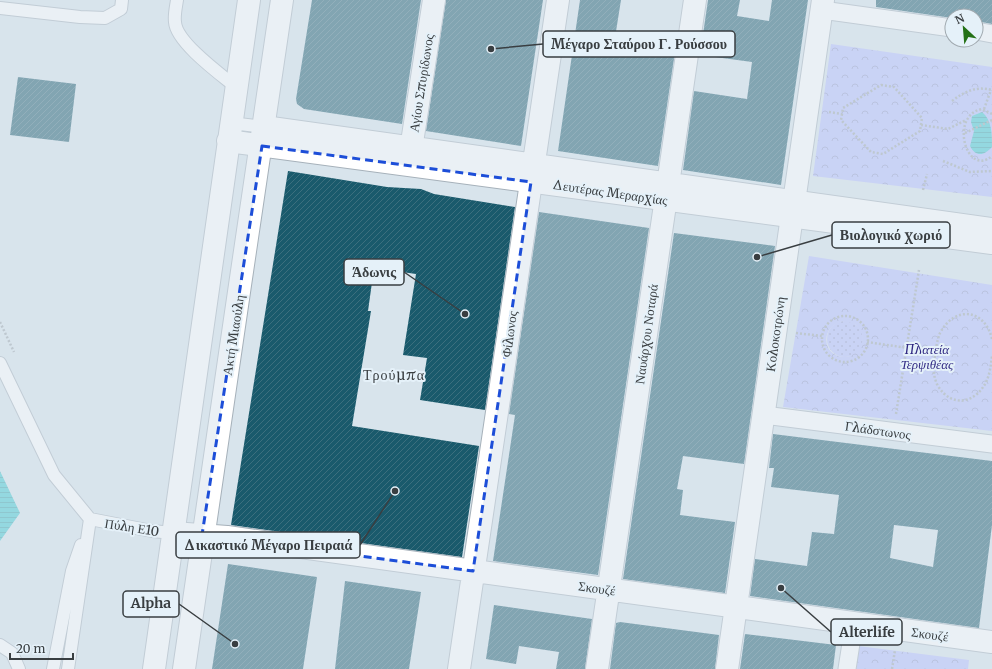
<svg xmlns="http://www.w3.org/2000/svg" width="992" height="669" viewBox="0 0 992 669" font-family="Merriweather,serif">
  <defs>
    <pattern id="grass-dots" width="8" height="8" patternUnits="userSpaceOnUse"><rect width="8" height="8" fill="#b7befe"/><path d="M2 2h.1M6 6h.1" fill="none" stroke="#969ccf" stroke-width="1.8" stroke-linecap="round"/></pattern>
    <pattern id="park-crowns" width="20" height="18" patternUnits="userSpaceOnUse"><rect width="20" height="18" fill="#b7befe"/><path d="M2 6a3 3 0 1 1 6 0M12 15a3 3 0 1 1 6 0" fill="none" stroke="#969ccf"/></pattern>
    <pattern id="water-rules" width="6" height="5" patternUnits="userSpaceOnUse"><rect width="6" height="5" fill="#40c9d1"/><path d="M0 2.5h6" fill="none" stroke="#37a5ab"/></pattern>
    <pattern id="building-hatch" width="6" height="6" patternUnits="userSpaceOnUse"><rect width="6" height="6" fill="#1a5a6c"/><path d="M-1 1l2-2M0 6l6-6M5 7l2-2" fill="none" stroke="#3c6f7e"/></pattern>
  </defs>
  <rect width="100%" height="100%" fill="#d8e4ec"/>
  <path fill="url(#grass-dots)" d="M827 339a18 18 0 1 1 36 0a18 18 0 1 1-36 0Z"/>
  <path fill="url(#park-crowns)" fill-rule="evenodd" d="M 831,44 L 992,67 L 992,197 L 813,176 Z
    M 809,256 L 992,285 L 992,431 L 783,407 ZM 843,321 L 855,324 C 868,336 863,351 848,357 C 822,359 818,327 843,321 Z
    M 858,646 L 969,660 L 968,669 L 855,669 Z"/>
  <path fill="url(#water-rules)" d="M 982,112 C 992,120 992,134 992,147 C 985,155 976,158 970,146 L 974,131 L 971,122 L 972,116 Z
    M 0,471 L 20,513 L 0,541 Z"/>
  <path fill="url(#building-hatch)" fill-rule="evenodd" d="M 312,0 L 421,0 L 402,124 L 304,109 L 297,104 L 296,99 Z
    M 446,0 L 543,0 L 521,146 L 426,131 Z
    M 580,0 L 621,0 L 614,44 L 675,52 L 658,166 L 558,151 Z
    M 708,0 L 740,0 L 737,16 L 769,21 L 772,0 L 808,0 L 781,185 L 683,170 L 694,91 L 747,99 L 752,62 L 700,55 Z
    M 876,0 L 992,0 L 992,24 L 976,21 L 976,16 L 952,16 L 952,18 L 876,7 Z
    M 18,77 L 76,84 L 69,142 L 10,135 Z
    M 288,171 L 387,187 L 421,189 L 434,194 L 515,207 L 485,410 L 420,400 L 427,358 L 403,355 L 416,274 L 374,268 L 368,311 L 371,311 L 352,426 L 479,446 L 462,557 L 231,525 Z
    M 539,212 L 649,228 L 598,575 L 493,561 L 515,415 L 509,414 Z
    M 674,233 L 775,246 L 744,464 L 683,456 L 677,489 L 683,490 L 680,515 L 735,522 L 725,593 L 623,579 Z
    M 773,434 L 992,461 L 992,525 L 979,628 L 750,596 L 755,559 L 807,566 L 812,532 L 834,534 L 839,495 L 771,487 L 774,468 L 769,468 ZM 894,525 L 938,530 L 933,567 L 890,558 Z
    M 228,564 L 317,577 L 303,669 L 212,669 Z
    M 345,581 L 421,592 L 409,669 L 335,669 Z
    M 494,605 L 592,619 L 585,669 L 556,669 L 559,652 L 519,646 L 516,664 L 486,659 Z
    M 620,622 L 719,635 L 715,669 L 610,669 L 616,623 Z
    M 745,634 L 836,645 L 833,669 L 740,669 Z"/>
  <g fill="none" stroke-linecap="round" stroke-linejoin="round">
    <defs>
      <path id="service" d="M 177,0 C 176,7 174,15 175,22 C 176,42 220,74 236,87
        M 0,8 L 80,17 L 105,18 L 121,9 L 122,0
        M 231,123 L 264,127
        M 0,363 L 54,475 L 90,519 L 68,669
        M 90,519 L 152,531 L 173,533
        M 0,645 L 12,653 L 19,669
        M 53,669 L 72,571 L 81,545"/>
      <path id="pedestrian" d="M 822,10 L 952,28
        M 976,31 L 992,34
        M 764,415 L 992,444
        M 847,669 L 854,624"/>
      <path id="minor" d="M 264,127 L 992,229
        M 409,162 L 434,0
        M 173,533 L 227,537 L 992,642
        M 459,669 L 558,0
        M 597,669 L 695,0
        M 727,669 L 823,0"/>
      <path id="secondary" d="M 228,141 L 992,243
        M 154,669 L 249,0
        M 184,669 C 215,446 250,223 282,0"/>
    </defs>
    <use href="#service" stroke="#a6b1ba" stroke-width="14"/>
    <use href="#pedestrian" stroke="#a6b1ba" stroke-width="19"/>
    <use href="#minor" stroke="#a6b1ba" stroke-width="24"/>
    <use href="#secondary" stroke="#a6b1ba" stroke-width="24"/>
    <path stroke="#9da6ac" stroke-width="2.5" stroke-dasharray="2 2" stroke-linecap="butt" d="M 881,85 L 894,87 L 922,118 L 920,131 L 883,154 L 871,152 L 841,120 L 843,108 Z
      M 952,101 C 965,91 976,86 992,90
      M 984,109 L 991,90
      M 829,112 L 842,114
      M 992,114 L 982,109 C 949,115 966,178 992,156
      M 921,125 L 948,129 L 966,120
      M 965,133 L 992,120
      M 943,161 L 970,172 L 992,171
      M 923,190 L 927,174
      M822 339a23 23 0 1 1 46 0a23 23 0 1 1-46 0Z
      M 0,322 L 14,352
      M 796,333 L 822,336
      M 992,339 C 985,309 955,305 940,333 C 937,340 936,349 935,356 C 933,367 933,377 938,386 C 952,409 977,403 987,380 C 990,373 991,364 992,356
      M 867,342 L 935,352
      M 896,414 L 919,270
      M 892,669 L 895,650"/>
    <use href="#service" stroke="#fff" stroke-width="12"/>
    <use href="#pedestrian" stroke="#fff" stroke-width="17"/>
    <use href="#minor" stroke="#fff" stroke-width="22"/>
    <use href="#secondary" stroke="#fff" stroke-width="22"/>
  </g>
  <path d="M0 0H992V669H0ZM 262,146 L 531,182 L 473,571 L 202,535 Z" fill="#d8e4ec" fill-opacity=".55" fill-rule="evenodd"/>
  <path fill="none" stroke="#1d4ed8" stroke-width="3" stroke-dasharray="8 5" stroke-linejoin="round" d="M 262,146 L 531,182 L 473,571 L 202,535 Z"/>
  <g text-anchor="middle" stroke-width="4" stroke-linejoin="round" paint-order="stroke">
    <g font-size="13" fill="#393e41" stroke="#e5f1f9">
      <text transform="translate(421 83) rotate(-81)" y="5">Αγίου Σπυρίδωνος</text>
      <text transform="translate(610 192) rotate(8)" y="5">Δευτέρας Μεραρχίας</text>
      <text transform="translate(509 334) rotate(-82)" y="5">Φίλωνος</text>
      <text transform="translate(646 334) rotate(-82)" y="5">Ναυάρχου Νοταρά</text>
      <text transform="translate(775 334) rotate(-82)" y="5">Κολοκοτρώνη</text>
      <text transform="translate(233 335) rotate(-81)" y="5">Ακτή Μιαούλη</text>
      <text transform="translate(878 430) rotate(8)" y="5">Γλάδστωνος</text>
      <text transform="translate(132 527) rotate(9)" y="5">Πύλη Ε10</text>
      <text transform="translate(597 588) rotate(8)" y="5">Σκουζέ</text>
      <text transform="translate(930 634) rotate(8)" y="5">Σκουζέ</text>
    </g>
    <g font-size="13" font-style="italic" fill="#302983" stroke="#e5f1f9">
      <text x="927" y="354">Πλατεία<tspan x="927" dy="15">Τερψιθέας</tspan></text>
    </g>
    <g font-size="14" letter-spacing="1" fill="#393e41" stroke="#e5f1f9">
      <text x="394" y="380">Τρούμπα</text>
    </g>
  </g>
  <path fill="none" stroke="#393e41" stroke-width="1.5" d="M491 49L543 44M757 257L832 235M465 314L404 272M395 491L360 545M235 644L179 604M781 588L831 632"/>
  <g fill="#393e41" stroke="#e5f1f9" stroke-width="1.5">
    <circle cx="491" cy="49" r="4"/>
    <circle cx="757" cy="257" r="4"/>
    <circle cx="465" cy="314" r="4"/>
    <circle cx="395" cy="491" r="4"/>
    <circle cx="235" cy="644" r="4"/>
    <circle cx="781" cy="588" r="4"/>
  </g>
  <g fill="#e5f1f9" stroke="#393e41" stroke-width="1.5">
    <rect x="543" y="31" width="192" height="26" rx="4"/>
    <rect x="832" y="222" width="118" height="26" rx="4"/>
    <rect x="344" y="259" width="60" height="26" rx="4"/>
    <rect x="176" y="532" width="184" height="26" rx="4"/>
    <rect x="123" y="591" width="56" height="26" rx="4"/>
    <rect x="831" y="619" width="71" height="26" rx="4"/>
  </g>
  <g font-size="14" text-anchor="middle" font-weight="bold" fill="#393e41">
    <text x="639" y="49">Μέγαρο Σταύρου Γ. Ρούσσου</text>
    <text x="891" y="240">Βιολογικό χωριό</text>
    <text x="374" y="277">Άδωνις</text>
    <text x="268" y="550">Δικαστικό Μέγαρο Πειραιά</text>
    <text x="151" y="608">Alpha</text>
    <text x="867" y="637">Alterlife</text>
  </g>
  <g transform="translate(964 28) rotate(334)"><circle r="19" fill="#e5f1f9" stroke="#a0a9af"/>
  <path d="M0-3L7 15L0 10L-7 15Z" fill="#247117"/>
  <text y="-6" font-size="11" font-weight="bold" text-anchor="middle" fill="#393e41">N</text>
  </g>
  <path d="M10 653v6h63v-6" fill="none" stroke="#393e41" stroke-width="2"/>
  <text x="16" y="653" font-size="12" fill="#393e41" stroke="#e5f1f9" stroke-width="3" paint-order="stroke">20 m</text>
</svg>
